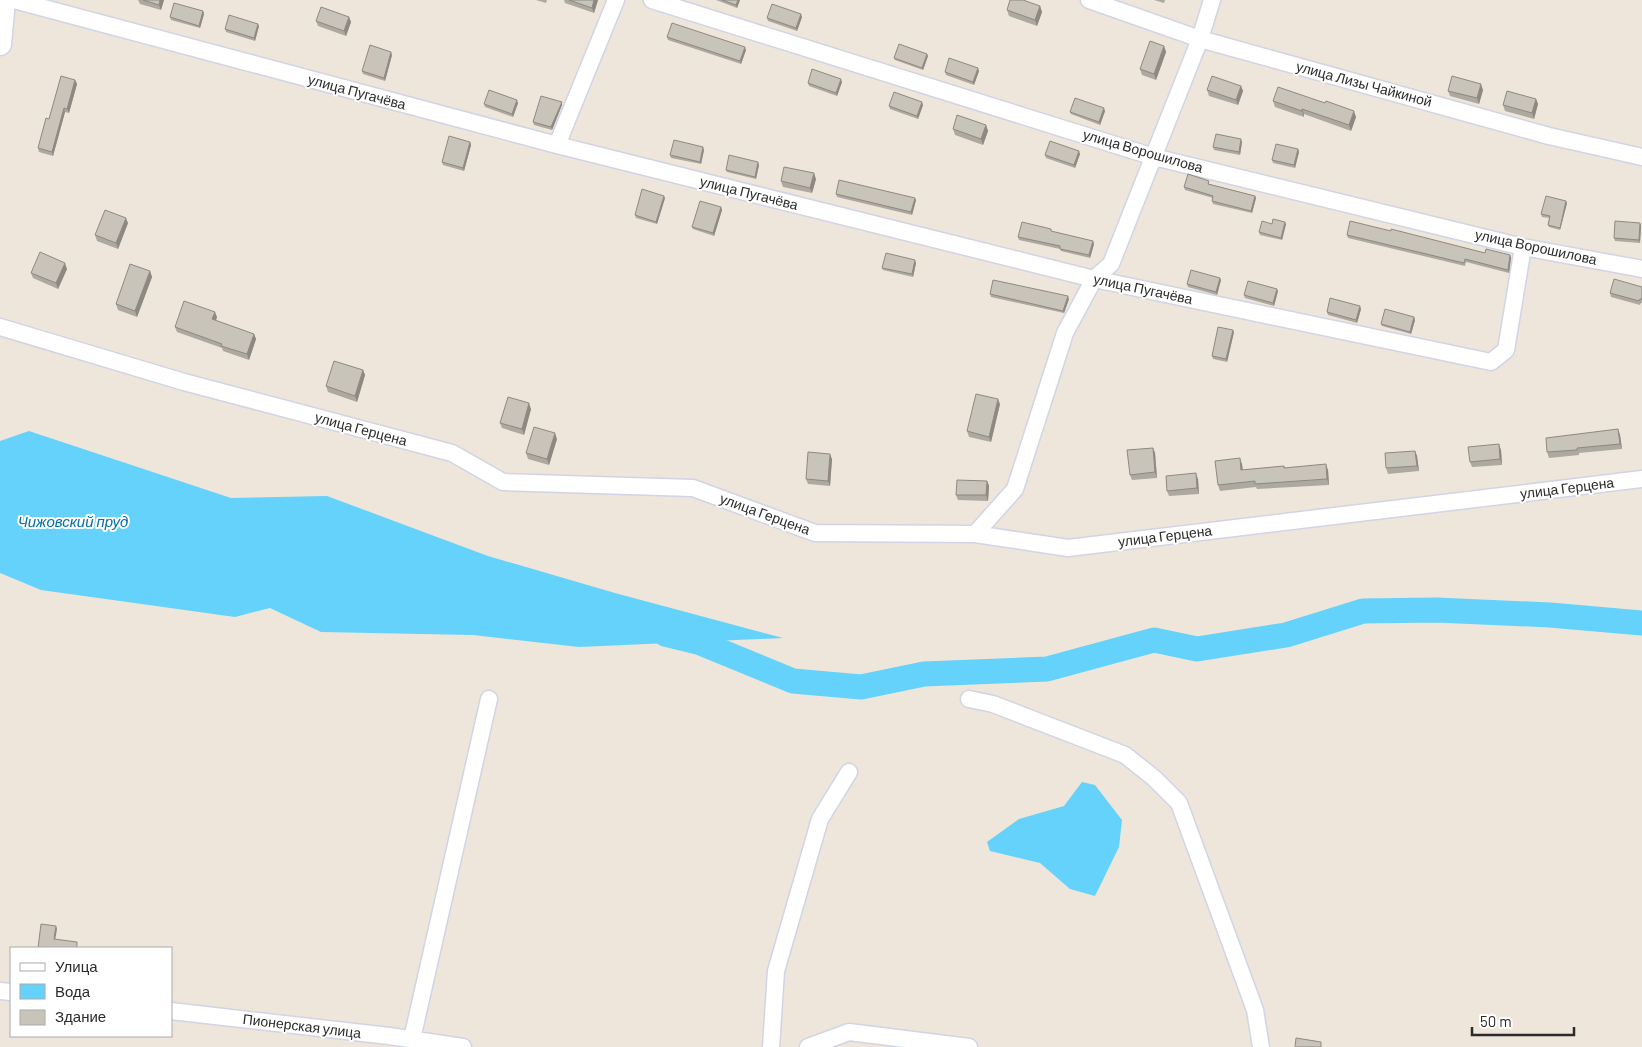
<svg xmlns="http://www.w3.org/2000/svg" width="1642" height="1047" viewBox="0 0 1642 1047" font-family="Barlow,sans-serif">
  <rect width="100%" height="100%" fill="#eee6db"/>
  <path fill="#64d2fa" d="M 29,431 L 231,498 L 327,496 L 488,556 L 615,593 L 783,638 L 579,647 L 473,635 L 321,632 L 270,608 L 235,617 L 41,590 L 0,573 L 0,441 Z
    M 1082,782 L 1095,785 L 1122,820 L 1119,847 L 1095,896 L 1070,889 L 1040,863 L 990,851 L 987,842 L 1019,819 L 1064,806 Z"/>
  <g fill="none" stroke-linecap="round" stroke-linejoin="round">
    <path stroke="#64d2fa" stroke-width="25" d="M 665,634 L 698,642 L 793,681 L 861,687 L 924,674 L 1047,669 L 1154,640 L 1197,649 L 1286,635 L 1363,611 L 1436,610 L 1550,615 L 1642,623"/>
    <defs>
      <path id="minor" d="M 14,0 L 557,145 L 1094,279 L 1491,362 L 1506,350 L 1523,247
        M 652,0 L 1154,157 L 1523,247 L 1642,269
        M 1089,0 L 1200,39 L 1549,136 L 1642,157
        M 557,145 L 616,0
        M 0,327 L 184,382 L 452,453 L 503,482 L 693,488 L 815,533 L 975,534 L 1068,548 L 1642,479
        M 975,534 L 1015,489 L 1065,333 L 1094,279 L 1111,264 L 1200,39 L 1212,0
        M 969,699 L 993,704 L 1125,755 L 1154,778 L 1179,803 L 1255,1010 L 1261,1047
        M 0,991 L 11,992
        M 171,1011 L 389,1036 L 463,1047
        M 412,1039 L 489,699
        M 771,1047 L 776,971 L 820,819 L 849,772
        M 808,1047 L 849,1032 L 969,1047"/>
      <path id="secondary" d="M 0,44 L 4,0"/>
    </defs>
    <use href="#minor" stroke="#d1d4e5" stroke-width="19"/>
    <use href="#secondary" stroke="#d1d4e5" stroke-width="25"/>
    <use href="#minor" stroke="#fff" stroke-width="16"/>
    <use href="#secondary" stroke="#fff" stroke-width="22"/>
  </g>
  <path fill="#ada9a0" d="M 138,0 L 164,0 L 161,10 L 140,4 Z
    M 536,0 L 547,0 L 546,3 Z
    M 564,0 L 598,0 L 594,13 L 565,3 Z
    M 716,0 L 740,0 L 737,8 Z
    M 1154,0 L 1165,0 L 1164,3 Z
    M 1040,6 L 1042,12 L 1037,26 L 1009,16 L 1007,10 Z
    M 203,11 L 204,14 L 200,28 L 171,20 L 170,17 Z
    M 349,17 L 351,22 L 346,36 L 318,26 L 316,21 Z
    M 802,17 L 797,31 L 768,21 L 767,18 Z
    M 259,26 L 255,41 L 226,32 L 225,29 Z
    M 667,37 L 746,50 L 741,64 L 668,40 Z
    M 1164,46 L 1166,52 L 1156,80 L 1142,75 L 1140,69 Z
    M 392,55 L 385,81 L 363,74 L 362,71 Z
    M 928,56 L 923,70 L 895,60 L 894,58 Z
    M 979,71 L 974,85 L 946,75 L 945,72 Z
    M 75,80 L 77,84 L 69,113 L 65,112 L 53,156 L 39,152 L 38,148 L 49,119 Z
    M 842,82 L 837,96 L 809,86 L 808,83 Z
    M 1241,86 L 1243,91 L 1238,105 L 1209,96 L 1207,90 Z
    M 1483,90 L 1479,104 L 1450,96 L 1448,91 Z
    M 1536,99 L 1538,104 L 1534,119 L 1505,111 L 1503,105 Z
    M 1273,101 L 1356,117 L 1351,131 L 1304,114 L 1304,117 L 1275,107 Z
    M 518,103 L 513,117 L 485,107 L 484,104 Z
    M 562,105 L 552,130 L 534,125 L 533,122 Z
    M 923,105 L 918,119 L 890,109 L 889,106 Z
    M 1105,111 L 1100,125 L 1071,114 L 1070,112 Z
    M 986,125 L 988,131 L 983,145 L 955,135 L 953,129 Z
    M 470,142 L 471,145 L 464,171 L 443,165 L 442,162 Z
    M 1242,142 L 1240,155 L 1214,150 L 1213,147 Z
    M 1298,149 L 1299,152 L 1295,168 L 1273,163 L 1272,160 Z
    M 704,150 L 701,164 L 671,158 L 670,155 Z
    M 1080,154 L 1075,168 L 1046,158 L 1045,155 Z
    M 759,165 L 756,179 L 727,172 L 726,170 Z
    M 816,179 L 812,193 L 783,187 L 781,181 Z
    M 1209,181 L 1209,184 L 1255,196 L 1256,198 L 1252,213 L 1213,204 L 1212,201 L 1213,198 L 1185,190 L 1184,187 Z
    M 836,194 L 916,200 L 912,215 L 837,197 Z
    M 665,198 L 657,224 L 636,218 L 635,215 Z
    M 1567,203 L 1560,230 L 1549,227 L 1548,225 L 1549,218 L 1542,217 L 1541,214 Z
    M 721,207 L 722,210 L 714,236 L 693,229 L 692,227 Z
    M 128,223 L 118,249 L 97,241 L 95,235 Z
    M 1272,224 L 1286,224 L 1282,240 L 1260,235 L 1259,232 Z
    M 1641,225 L 1640,243 L 1615,241 L 1614,238 Z
    M 1391,231 L 1485,253 L 1510,255 L 1511,258 L 1509,273 L 1466,262 L 1465,266 L 1348,238 L 1347,235 Z
    M 1052,232 L 1093,241 L 1094,244 L 1090,258 L 1061,251 L 1060,249 L 1019,240 L 1018,237 Z
    M 916,263 L 913,277 L 883,270 L 882,268 Z
    M 67,269 L 58,289 L 33,278 L 31,273 Z
    M 150,271 L 152,277 L 137,317 L 118,310 L 116,304 Z
    M 1221,280 L 1217,295 L 1188,287 L 1187,284 Z
    M 1642,287 L 1642,303 L 1641,303 L 1640,305 L 1611,297 L 1610,293 Z
    M 1278,291 L 1274,306 L 1245,298 L 1244,295 Z
    M 990,294 L 1069,299 L 1064,313 L 991,297 Z
    M 1361,309 L 1357,323 L 1328,315 L 1327,312 Z
    M 217,317 L 216,321 L 254,334 L 256,339 L 249,360 L 223,351 L 222,348 L 177,332 L 175,327 Z
    M 1414,317 L 1415,320 L 1411,334 L 1382,326 L 1381,324 Z
    M 1234,332 L 1227,362 L 1213,359 L 1212,356 Z
    M 363,370 L 365,375 L 357,402 L 328,392 L 326,386 Z
    M 1000,404 L 991,442 L 969,437 L 967,431 Z
    M 531,409 L 524,435 L 502,428 L 500,423 Z
    M 1618,429 L 1620,435 L 1622,449 L 1579,453 L 1579,455 L 1549,458 L 1547,452 Z
    M 557,439 L 549,465 L 528,459 L 526,453 Z
    M 1153,448 L 1155,453 L 1157,478 L 1132,480 L 1130,475 Z
    M 1501,450 L 1502,465 L 1472,467 L 1470,462 Z
    M 1415,451 L 1417,456 L 1419,471 L 1388,474 L 1386,468 Z
    M 832,459 L 830,486 L 808,484 L 806,479 Z
    M 1242,464 L 1243,470 L 1284,466 L 1285,468 L 1328,470 L 1329,485 L 1257,489 L 1256,487 L 1220,491 L 1218,485 Z
    M 1198,479 L 1199,494 L 1169,496 L 1167,491 Z
    M 987,481 L 989,486 L 988,501 L 958,500 L 956,495 Z"/>
  <path fill="#8d8982" d="M 160,0 L 164,0 L 161,10 L 159,5 Z
    M 594,0 L 598,0 L 594,13 L 592,8 Z
    M 738,0 L 740,0 L 737,8 L 736,5 Z
    M 1040,6 L 1042,12 L 1037,26 L 1035,20 Z
    M 203,11 L 204,14 L 200,28 L 199,26 Z
    M 801,14 L 802,17 L 797,31 L 796,28 Z
    M 349,17 L 351,22 L 346,36 L 344,31 Z
    M 258,24 L 259,26 L 255,41 L 254,38 Z
    M 1164,46 L 1166,52 L 1156,80 L 1154,74 Z
    M 745,47 L 746,50 L 741,64 L 740,61 Z
    M 391,52 L 392,55 L 385,81 L 384,78 Z
    M 927,54 L 928,56 L 923,70 L 922,68 Z
    M 978,68 L 979,71 L 974,85 L 973,82 Z
    M 841,79 L 842,82 L 837,96 L 836,93 Z
    M 75,80 L 77,84 L 69,113 L 67,109 Z
    M 1481,84 L 1483,90 L 1479,104 L 1477,98 Z
    M 1241,86 L 1243,91 L 1238,105 L 1236,100 Z
    M 1536,99 L 1538,104 L 1534,119 L 1532,113 Z
    M 517,100 L 518,103 L 513,117 L 512,114 Z
    M 562,102 L 562,105 L 552,130 L 551,127 Z
    M 922,102 L 923,105 L 918,119 L 917,116 Z
    M 64,108 L 65,112 L 53,156 L 52,152 Z
    M 1104,108 L 1105,111 L 1100,125 L 1099,122 Z
    M 1302,109 L 1304,114 L 1304,117 L 1302,111 Z
    M 1354,111 L 1356,117 L 1351,131 L 1349,125 Z
    M 986,125 L 988,131 L 983,145 L 981,139 Z
    M 1241,139 L 1242,142 L 1240,155 L 1239,152 Z
    M 470,142 L 471,145 L 464,171 L 463,168 Z
    M 703,147 L 704,150 L 701,164 L 700,162 Z
    M 1298,149 L 1299,152 L 1295,168 L 1294,165 Z
    M 1079,151 L 1080,154 L 1075,168 L 1074,165 Z
    M 758,162 L 759,165 L 756,179 L 755,177 Z
    M 814,173 L 816,179 L 812,193 L 810,188 Z
    M 664,196 L 665,198 L 657,224 L 656,222 Z
    M 1255,196 L 1256,198 L 1252,213 L 1251,211 Z
    M 915,198 L 916,200 L 912,215 L 911,212 Z
    M 1566,201 L 1567,203 L 1560,230 L 1560,228 Z
    M 721,207 L 722,210 L 714,236 L 713,233 Z
    M 126,218 L 128,223 L 118,249 L 116,243 Z
    M 1285,222 L 1286,224 L 1282,240 L 1281,238 Z
    M 1640,223 L 1641,225 L 1640,243 L 1639,240 Z
    M 1093,241 L 1094,244 L 1090,258 L 1089,255 Z
    M 1510,255 L 1511,258 L 1509,273 L 1508,270 Z
    M 915,260 L 916,263 L 913,277 L 912,274 Z
    M 65,263 L 67,269 L 58,289 L 56,283 Z
    M 150,271 L 152,277 L 137,317 L 135,311 Z
    M 1220,278 L 1221,280 L 1217,295 L 1216,292 Z
    M 1277,289 L 1278,291 L 1274,306 L 1273,303 Z
    M 1068,296 L 1069,299 L 1064,313 L 1063,311 Z
    M 1360,306 L 1361,309 L 1357,323 L 1356,320 Z
    M 215,312 L 217,317 L 214,325 L 212,319 Z
    M 1414,317 L 1415,320 L 1411,334 L 1410,332 Z
    M 1233,330 L 1234,332 L 1227,362 L 1226,359 Z
    M 254,334 L 256,339 L 249,360 L 247,354 Z
    M 363,370 L 365,375 L 357,402 L 355,396 Z
    M 998,399 L 1000,404 L 991,442 L 989,437 Z
    M 529,403 L 531,409 L 524,435 L 522,429 Z
    M 1618,429 L 1620,435 L 1622,449 L 1620,444 Z
    M 555,433 L 557,439 L 549,465 L 547,459 Z
    M 1499,444 L 1501,450 L 1502,465 L 1500,459 Z
    M 1153,448 L 1155,453 L 1157,478 L 1155,472 Z
    M 1415,451 L 1417,456 L 1419,471 L 1417,466 Z
    M 830,454 L 832,459 L 830,486 L 828,481 Z
    M 1240,458 L 1242,464 L 1243,476 L 1241,470 Z
    M 1326,464 L 1328,470 L 1329,485 L 1327,479 Z
    M 1196,473 L 1198,479 L 1199,494 L 1197,488 Z
    M 987,481 L 989,486 L 988,501 L 986,495 Z
    M 56,926 L 57,929 L 55,941 L 54,939 Z"/>
  <path fill="#c9c4ba" stroke="#8d8982" d="M 143,0 L 160,0 L 159,5 Z
    M 569,0 L 594,0 L 592,8 Z
    M 722,0 L 738,0 L 736,5 Z
    M 1010,0 L 1023,0 L 1040,6 L 1035,20 L 1007,10 Z
    M 174,3 L 203,11 L 199,26 L 170,17 Z
    M 772,4 L 801,14 L 796,28 L 767,18 Z
    M 321,7 L 349,17 L 344,31 L 316,21 Z
    M 229,15 L 258,24 L 254,38 L 225,29 Z
    M 672,23 L 745,47 L 740,61 L 667,37 Z
    M 1150,41 L 1164,46 L 1154,74 L 1140,69 Z
    M 899,44 L 927,54 L 922,68 L 894,58 Z
    M 370,45 L 391,52 L 384,78 L 362,71 Z
    M 949,58 L 978,68 L 973,82 L 945,72 Z
    M 812,69 L 841,79 L 836,93 L 808,83 Z
    M 61,76 L 75,80 L 67,109 L 64,108 L 52,152 L 38,148 L 46,118 L 49,119 Z
    M 1212,76 L 1241,86 L 1236,100 L 1207,90 Z
    M 1452,76 L 1481,84 L 1477,98 L 1448,91 Z
    M 1278,87 L 1325,103 L 1326,101 L 1354,111 L 1349,125 L 1302,109 L 1302,111 L 1273,101 Z
    M 489,90 L 517,100 L 512,114 L 484,104 Z
    M 1507,91 L 1536,99 L 1532,113 L 1503,105 Z
    M 894,92 L 922,102 L 917,116 L 889,106 Z
    M 541,96 L 562,102 L 551,127 L 533,122 Z
    M 1075,98 L 1104,108 L 1099,122 L 1070,112 Z
    M 957,115 L 986,125 L 981,139 L 953,129 Z
    M 1216,134 L 1241,139 L 1239,152 L 1213,147 Z
    M 449,136 L 470,142 L 463,168 L 442,162 Z
    M 674,140 L 703,147 L 700,162 L 670,155 Z
    M 1050,141 L 1079,151 L 1074,165 L 1045,155 Z
    M 1276,144 L 1298,149 L 1294,165 L 1272,160 Z
    M 729,155 L 758,162 L 755,177 L 726,170 Z
    M 784,167 L 814,173 L 810,188 L 781,181 Z
    M 1188,174 L 1209,181 L 1208,184 L 1255,196 L 1251,211 L 1212,201 L 1213,196 L 1184,187 Z
    M 839,180 L 915,198 L 911,212 L 836,194 Z
    M 642,189 L 664,196 L 656,222 L 635,215 Z
    M 1546,196 L 1566,201 L 1560,228 L 1548,225 L 1550,216 L 1541,214 Z
    M 700,201 L 721,207 L 713,233 L 692,227 Z
    M 105,210 L 126,218 L 116,243 L 95,235 Z
    M 1273,219 L 1285,222 L 1281,238 L 1259,232 L 1262,221 L 1272,224 Z
    M 1350,221 L 1391,231 L 1391,229 L 1485,253 L 1486,249 L 1510,255 L 1508,270 L 1465,259 L 1464,263 L 1347,235 Z
    M 1615,221 L 1640,223 L 1639,240 L 1614,238 Z
    M 1022,222 L 1051,229 L 1051,231 L 1093,241 L 1089,255 L 1060,249 L 1060,246 L 1018,237 Z
    M 40,252 L 65,263 L 56,283 L 31,273 Z
    M 886,253 L 915,260 L 912,274 L 882,268 Z
    M 130,264 L 150,271 L 135,311 L 116,304 Z
    M 1191,270 L 1220,278 L 1216,292 L 1187,284 Z
    M 1614,279 L 1642,287 L 1642,299 L 1640,299 L 1639,301 L 1610,293 Z
    M 993,280 L 1068,296 L 1063,311 L 990,294 Z
    M 1248,281 L 1277,289 L 1273,303 L 1244,295 Z
    M 1330,298 L 1360,306 L 1356,320 L 1327,312 Z
    M 184,301 L 215,312 L 212,319 L 254,334 L 247,354 L 221,346 L 222,344 L 175,327 Z
    M 1385,309 L 1414,317 L 1410,332 L 1381,324 Z
    M 1218,327 L 1233,330 L 1226,359 L 1212,356 Z
    M 334,361 L 363,370 L 355,396 L 326,386 Z
    M 976,394 L 998,399 L 989,437 L 967,431 Z
    M 508,397 L 529,403 L 522,429 L 500,423 Z
    M 534,427 L 555,433 L 547,459 L 526,453 Z
    M 1618,429 L 1620,444 L 1577,448 L 1577,450 L 1547,452 L 1546,438 Z
    M 1499,444 L 1500,459 L 1470,462 L 1468,447 Z
    M 1153,448 L 1155,472 L 1130,475 L 1127,450 Z
    M 1415,451 L 1417,466 L 1386,468 L 1385,453 Z
    M 808,452 L 830,454 L 828,481 L 806,479 Z
    M 1240,458 L 1241,470 L 1284,466 L 1284,468 L 1326,464 L 1327,479 L 1255,484 L 1255,481 L 1218,485 L 1215,461 Z
    M 1196,473 L 1197,488 L 1167,491 L 1166,476 Z
    M 957,480 L 987,481 L 986,495 L 956,495 Z
    M 41,924 L 56,926 L 54,939 L 77,942 L 77,948 L 38,948 Z
    M 1296,1038 L 1321,1042 L 1321,1047 L 1295,1047 Z"/>
  <g text-anchor="middle" stroke-width="4" stroke-linejoin="round" paint-order="stroke">
    <g font-size="14" fill="#2b2b2b" stroke="#fff">
      <text transform="translate(1364 84) rotate(15)" y="5">улица Лизы Чайкиной</text>
      <text transform="translate(357 92) rotate(15)" y="5">улица Пугачёва</text>
      <text transform="translate(1143 151) rotate(16)" y="5">улица Ворошилова</text>
      <text transform="translate(749 193) rotate(14)" y="5">улица Пугачёва</text>
      <text transform="translate(1536 247) rotate(12)" y="5">улица Ворошилова</text>
      <text transform="translate(1143 289) rotate(12)" y="5">улица Пугачёва</text>
      <text transform="translate(361 429) rotate(15)" y="5">улица Герцена</text>
      <text transform="translate(1567 488) rotate(-7)" y="5">улица Герцена</text>
      <text transform="translate(765 514) rotate(20)" y="5">улица Герцена</text>
      <text transform="translate(1165 536) rotate(-7)" y="5">улица Герцена</text>
      <text transform="translate(302 1026) rotate(7)" y="5">Пионерская улица</text>
    </g>
    <g font-size="15" font-style="italic" fill="#006faa" stroke="#fff">
      <text x="73" y="527">Чижовский пруд</text>
    </g>
  </g>
  <rect x="10" y="947" width="162" height="90" fill="#ffffff" stroke="#aaaaaa"/>
  <rect x="20" y="963" width="25" height="8" fill="#ffffff" stroke="#aaaaaa"/>
  <text x="55" y="972" font-size="15" fill="#2b2b2b">Улица</text>
  <rect x="20" y="984" width="25" height="15" fill="#64d2fa" stroke="#aaaaaa"/>
  <text x="55" y="997" font-size="15" fill="#2b2b2b">Вода</text>
  <rect x="20" y="1010" width="25" height="15" fill="#c9c4ba" stroke="#aaaaaa"/>
  <text x="55" y="1022" font-size="15" fill="#2b2b2b">Здание</text>
  <path d="M1472 1027v8h102v-8" fill="none" stroke="#2b2b2b" stroke-width="2.5"/>
  <text x="1480" y="1027" font-size="15" fill="#2b2b2b" stroke="#ffffff" stroke-width="4" paint-order="stroke">50 m</text>
</svg>
